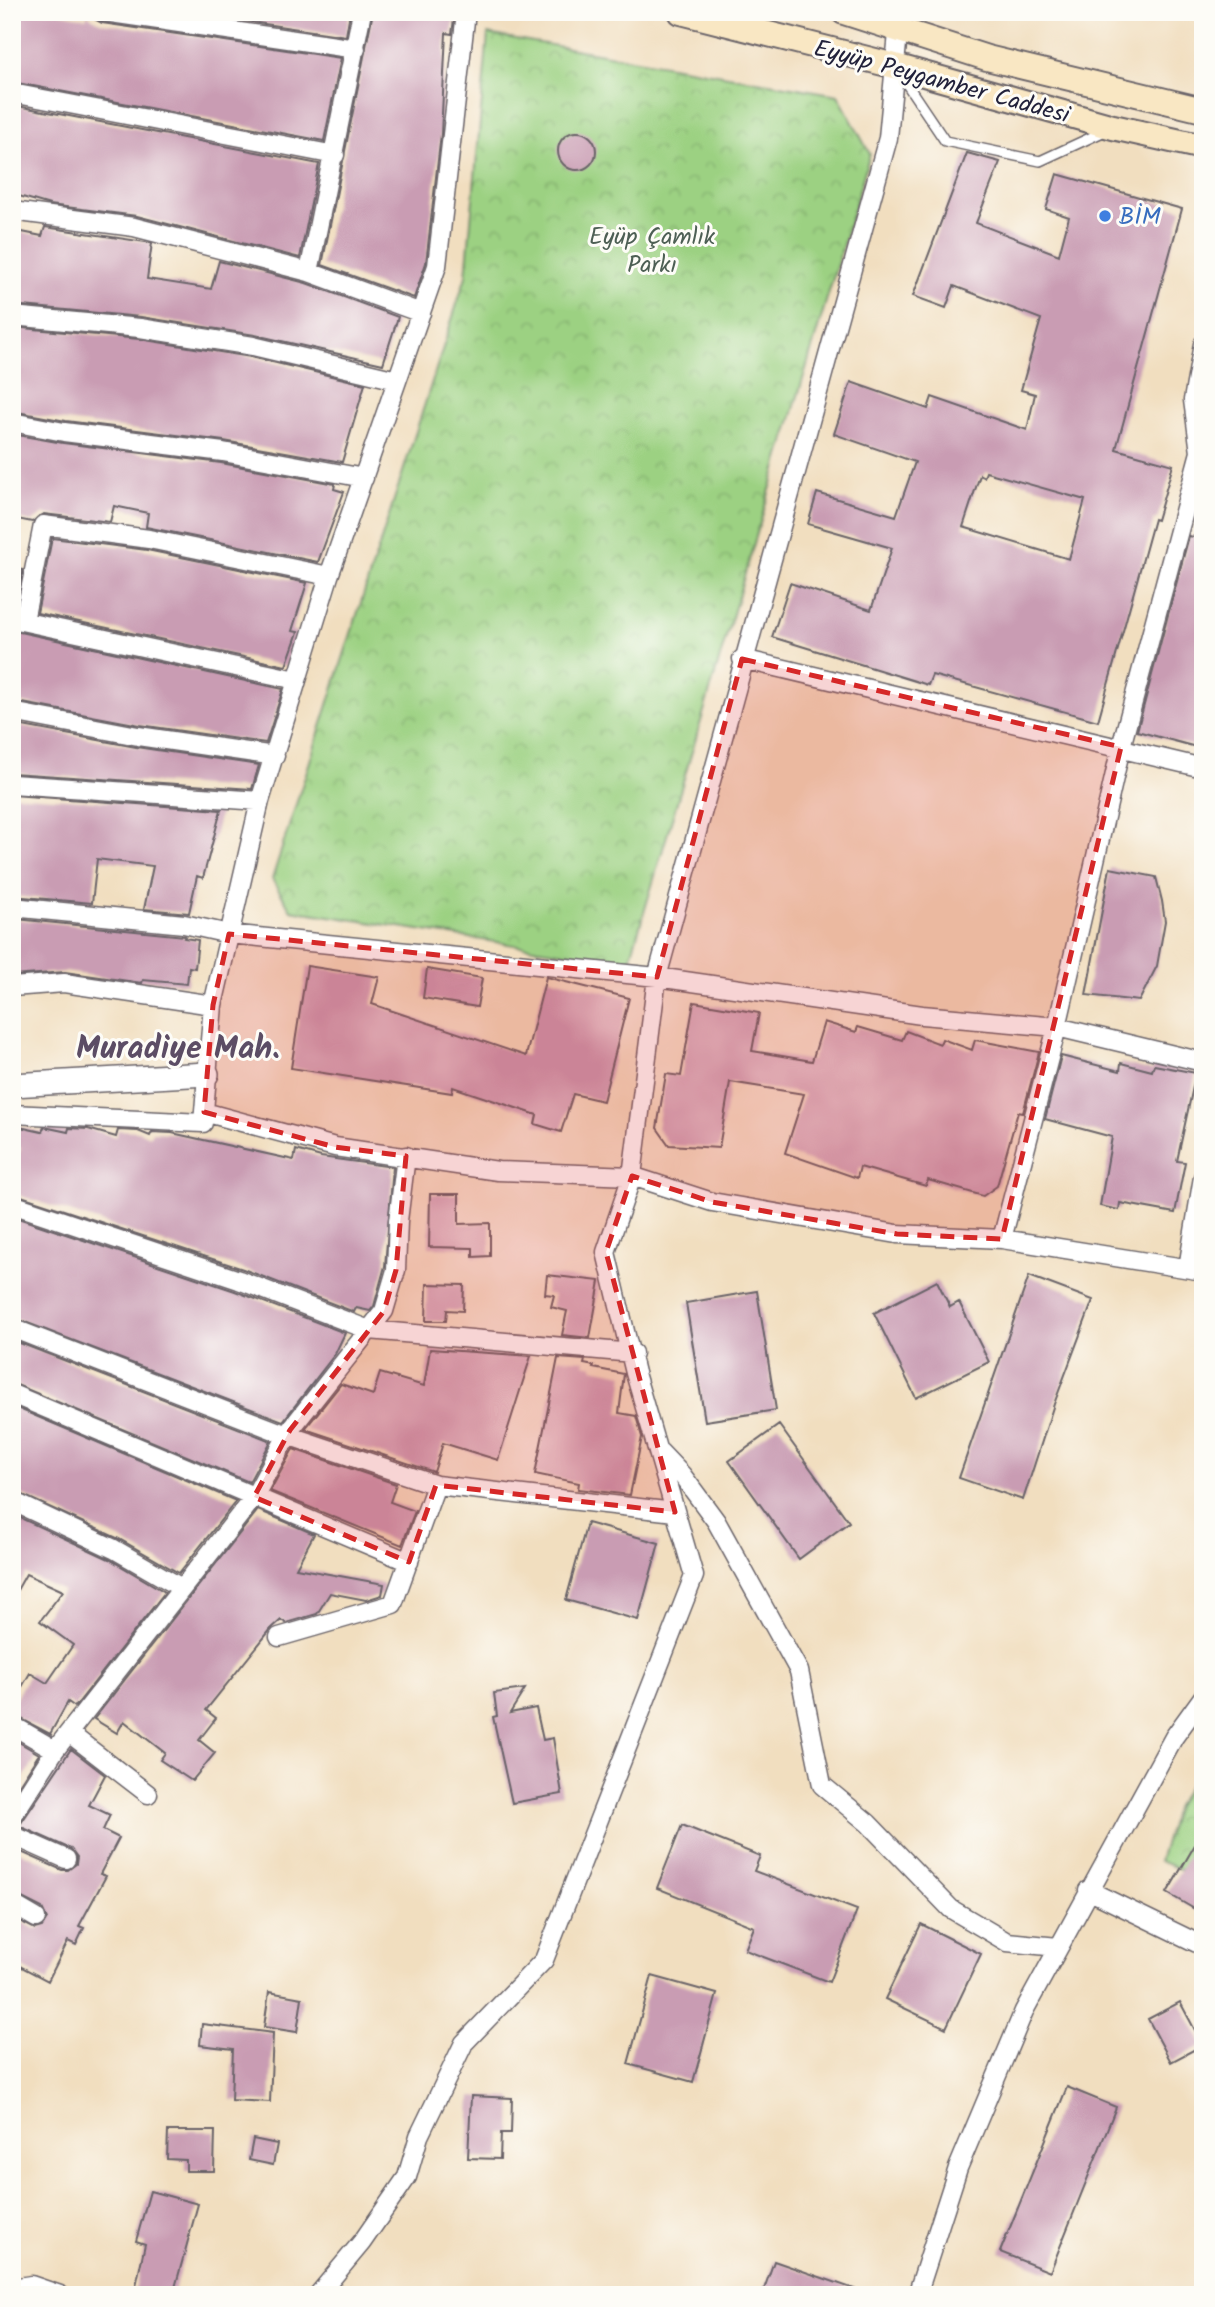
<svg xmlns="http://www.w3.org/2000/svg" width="1215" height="2307" viewBox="0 0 1215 2307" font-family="Kalam,sans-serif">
  <defs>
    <pattern id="park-crowns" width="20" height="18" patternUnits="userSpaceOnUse" patternTransform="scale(1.75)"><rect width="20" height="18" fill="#9cd182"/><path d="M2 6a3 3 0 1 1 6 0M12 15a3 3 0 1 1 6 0" fill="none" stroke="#86b371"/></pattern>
  </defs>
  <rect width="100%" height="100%" fill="#fdfcf7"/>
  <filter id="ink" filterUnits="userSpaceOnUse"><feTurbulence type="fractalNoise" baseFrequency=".0143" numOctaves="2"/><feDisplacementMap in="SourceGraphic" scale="14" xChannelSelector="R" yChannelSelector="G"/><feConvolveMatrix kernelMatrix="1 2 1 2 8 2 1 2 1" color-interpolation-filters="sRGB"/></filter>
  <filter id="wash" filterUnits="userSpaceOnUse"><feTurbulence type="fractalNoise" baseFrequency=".00686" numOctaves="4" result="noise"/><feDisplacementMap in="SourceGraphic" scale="28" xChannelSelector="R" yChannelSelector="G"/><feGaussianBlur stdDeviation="1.57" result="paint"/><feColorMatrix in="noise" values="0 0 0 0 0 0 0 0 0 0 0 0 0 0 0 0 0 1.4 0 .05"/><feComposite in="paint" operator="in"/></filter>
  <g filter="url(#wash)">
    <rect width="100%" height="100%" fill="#f1debf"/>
    <path fill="url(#park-crowns)" stroke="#5f7a5e" stroke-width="2" d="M 488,34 L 838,95 L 870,154 L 629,963 L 291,910 L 272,879 L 466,276 Z
      M 1203,1763 L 1203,1878 L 1159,1861 L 1176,1806 Z"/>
    <g id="blocks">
      <path fill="#c99cb3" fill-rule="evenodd" d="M 12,12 L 54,12 L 86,18 L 87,15 L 102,23 L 341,58 L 324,141 L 12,82 Z
        M 184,12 L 350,12 L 346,36 Z
        M 373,12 L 455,12 L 452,34 L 446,33 L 441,134 L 426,263 L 414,298 L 322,265 Z
        M 12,105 L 319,164 L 300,258 L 137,216 L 50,205 L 12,194 Z
        M558 151a19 19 0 1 1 38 0a19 19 0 1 1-38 0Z
        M 967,153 L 1000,162 L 976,223 L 1059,255 L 1069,217 L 1046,209 L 1057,174 L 1182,209 L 1116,449 L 1173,465 L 1157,520 L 1154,519 L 1098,721 L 932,675 L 928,685 L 772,637 L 790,583 L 871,610 L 892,548 L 808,524 L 817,493 L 896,516 L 915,462 L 834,434 L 851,382 L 928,409 L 932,397 L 1027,430 L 1035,394 L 1021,390 L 1041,319 L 954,286 L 946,308 L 913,296 ZM 986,472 L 1085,500 L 1069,559 L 963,527 L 980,475 L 984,477 Z
        M 45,227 L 152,243 L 147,279 L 211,289 L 219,261 L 306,283 L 398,317 L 383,364 L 255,335 L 141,317 L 12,305 L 12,230 L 42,236 Z
        M 12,327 L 139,339 L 251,357 L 365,384 L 342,462 L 224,441 L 66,421 L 12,411 Z
        M 12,434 L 63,443 L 221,463 L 335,484 L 334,489 L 344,492 L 318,562 L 146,527 L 148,513 L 114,506 L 110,522 L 44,514 L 32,522 L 12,518 Z
        M 1189,536 L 1203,539 L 1203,737 L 1200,748 L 1137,731 Z
        M 52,538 L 147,550 L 307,583 L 292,631 L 298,632 L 286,666 L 37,613 Z
        M 12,568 L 23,570 L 15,608 L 12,608 Z
        M 15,631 L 283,689 L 266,743 L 140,725 L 12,701 Z
        M 12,724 L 136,747 L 259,765 L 252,789 L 12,773 Z
        M 12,795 L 221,810 L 203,878 L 197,876 L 189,913 L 144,909 L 153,866 L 97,859 L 92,903 L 12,896 Z
        M 1110,868 L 1156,877 L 1162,901 L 1165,921 L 1157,966 L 1139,1001 L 1086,995 Z
        M 16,919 L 185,936 L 184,938 L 198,940 L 195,968 L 189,967 L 187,984 L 143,980 L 142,983 L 65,972 L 12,976 Z
        M 307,966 L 379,977 L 372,1004 L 526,1056 L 546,977 L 629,998 L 603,1101 L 573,1094 L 561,1132 L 535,1124 L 537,1115 L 453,1087 L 452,1093 L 291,1068 Z
        M 427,969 L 482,978 L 477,1007 L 423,998 Z
        M 694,1002 L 759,1013 L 752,1051 L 812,1061 L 824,1022 L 856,1032 L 858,1027 L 902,1040 L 906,1031 L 940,1044 L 942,1039 L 972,1050 L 975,1040 L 1039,1052 L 1023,1113 L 1018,1112 L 997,1186 L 983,1196 L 928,1180 L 926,1186 L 860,1167 L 857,1178 L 785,1153 L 804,1094 L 730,1082 L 719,1148 L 669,1145 L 657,1128 L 666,1074 L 681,1076 Z
        M 1061,1056 L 1120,1071 L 1121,1063 L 1152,1071 L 1154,1065 L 1196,1073 L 1177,1161 L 1185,1162 L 1175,1213 L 1120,1203 L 1119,1210 L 1100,1206 L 1112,1137 L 1045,1119 Z
        M 15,1126 L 42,1132 L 44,1127 L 68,1132 L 69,1128 L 88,1129 L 116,1137 L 118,1130 L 138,1131 L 150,1136 L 152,1132 L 172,1133 L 294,1160 L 296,1150 L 321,1157 L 393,1167 L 385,1266 L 374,1306 L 370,1311 L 356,1308 L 354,1312 L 243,1269 L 12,1193 L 12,1169 L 21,1148 L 12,1145 Z
        M 430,1194 L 459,1194 L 459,1224 L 490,1223 L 490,1256 L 473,1257 L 473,1248 L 429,1247 Z
        M 12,1216 L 235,1291 L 345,1333 L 335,1354 L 283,1421 L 12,1317 Z
        M 547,1275 L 600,1281 L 590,1338 L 562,1335 L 567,1311 L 551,1307 L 554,1295 L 545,1294 Z
        M 1029,1276 L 1093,1300 L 1054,1404 L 1023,1500 L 959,1478 Z
        M 937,1281 L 950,1307 L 959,1302 L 989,1362 L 916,1398 L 874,1313 Z
        M 427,1284 L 464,1285 L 463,1311 L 447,1310 L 446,1321 L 426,1321 Z
        M 757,1291 L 776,1410 L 705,1421 L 686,1303 Z
        M 12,1340 L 271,1441 L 249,1482 L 12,1383 Z
        M 430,1349 L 531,1356 L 498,1460 L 443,1443 L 434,1472 L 305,1429 L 341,1384 L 373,1395 L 380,1373 L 424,1386 Z
        M 558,1358 L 585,1360 L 584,1364 L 594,1366 L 593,1368 L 624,1374 L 619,1413 L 636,1416 L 642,1437 L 630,1495 L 578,1489 L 579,1483 L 535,1474 Z
        M 12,1406 L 236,1501 L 179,1573 L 119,1539 L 12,1490 Z
        M 779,1425 L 849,1522 L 799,1559 L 729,1461 Z
        M 293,1449 L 396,1484 L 390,1502 L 415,1511 L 402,1545 L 270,1491 Z
        M 258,1510 L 314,1534 L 296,1568 L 384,1584 L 382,1595 L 366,1600 L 330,1593 L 317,1614 L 286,1623 L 281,1620 L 271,1629 L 206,1710 L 216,1718 L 199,1740 L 215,1753 L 192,1781 L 160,1760 L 165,1753 L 124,1721 L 117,1733 L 94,1719 Z
        M 12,1514 L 109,1559 L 165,1592 L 75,1707 L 68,1702 L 50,1734 L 52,1735 L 12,1714 L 12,1704 L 30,1673 L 47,1683 L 73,1645 L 40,1621 L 63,1591 L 26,1574 L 12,1599 Z
        M 587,1523 L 659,1543 L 638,1620 L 566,1600 Z
        M 525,1689 L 510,1713 L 536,1708 L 543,1740 L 553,1738 L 562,1794 L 512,1803 L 493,1717 L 497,1716 L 494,1693 Z
        M 17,1741 L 39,1754 L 12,1796 L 12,1749 Z
        M 71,1749 L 105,1775 L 89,1805 L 110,1815 L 103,1830 L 119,1838 L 100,1874 L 106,1876 L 79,1926 L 84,1928 L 76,1945 L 68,1941 L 48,1981 L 12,1962 L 12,1917 L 35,1929 L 42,1927 L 47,1919 L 42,1908 L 12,1893 L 12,1848 L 62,1870 L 68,1870 L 76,1864 L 77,1857 L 71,1849 L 19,1826 Z
        M 682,1825 L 760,1856 L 754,1871 L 857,1910 L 829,1982 L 745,1950 L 754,1927 L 657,1888 Z
        M 1203,1831 L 1203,1914 L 1167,1893 Z
        M 921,1924 L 981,1954 L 946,2028 L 885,1999 Z
        M 652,1976 L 717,1994 L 693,2082 L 628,2064 Z
        M 269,1992 L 302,1998 L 297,2032 L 264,2027 Z
        M 1180,2002 L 1203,2045 L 1171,2062 L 1148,2019 Z
        M 202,2024 L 273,2033 L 270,2102 L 231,2100 L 233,2049 L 200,2045 Z
        M 1067,2087 L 1116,2107 L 1050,2272 L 1000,2252 Z
        M 471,2096 L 512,2098 L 511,2133 L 501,2133 L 500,2159 L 468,2158 Z
        M 168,2131 L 215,2131 L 214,2171 L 186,2171 L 186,2160 L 167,2159 Z
        M 253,2139 L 277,2144 L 273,2165 L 249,2160 Z
        M 150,2191 L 198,2204 L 173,2295 L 134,2295 L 145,2244 L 136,2241 Z
        M 774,2261 L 863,2292 L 862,2295 L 762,2295 Z"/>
    </g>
  </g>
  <g filter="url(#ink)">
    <use href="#blocks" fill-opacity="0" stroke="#6a6469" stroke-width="2"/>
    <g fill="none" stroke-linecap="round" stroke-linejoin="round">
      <defs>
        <path id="service" d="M 900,74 L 945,141 L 1040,161 L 1107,130"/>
        <path id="minor" d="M 104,12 L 356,49
          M 12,93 L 335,155
          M 12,211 L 134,227 L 309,272 L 421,313
          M 309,272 L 362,12
          M 12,316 L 140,328 L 253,346 L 397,380
          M 12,422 L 64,432 L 223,452 L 364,478
          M 12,619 L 297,680
          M 24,621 L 43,525 L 149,539 L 329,576
          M 742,659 L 1203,768
          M 12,712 L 138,736 L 275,756
          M 12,784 L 260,801
          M 12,907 L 184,924 L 229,934 L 657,977 L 922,1015 L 1057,1027 L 1203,1062
          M 12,987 L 64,983 L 213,1005
          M 204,1112 L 335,1147 L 498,1171 L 632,1176 L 712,1202 L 897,1234 L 1002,1239 L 1203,1271
          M 12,1114 L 203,1123 L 213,1005 L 260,801 L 329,576 L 437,266 L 466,12
          M 12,1204 L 239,1280 L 369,1330 L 633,1353
          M 1002,1239 L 1057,1027 L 1121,747 L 1200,452 L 1193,400 L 1203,344
          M 1188,1268 L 1203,1177
          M 12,1328 L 287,1435 L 436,1485
          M 12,1394 L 409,1562
          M 660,1452 L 682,1475 L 716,1521 L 799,1671 L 822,1785 L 868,1823 L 951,1909 L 1007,1942 L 1058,1947
          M 12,1501 L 114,1549 L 180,1587
          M 279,1637 L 393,1604 L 436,1485 L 675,1512
          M 12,1725 L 55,1750
          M 69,1733 L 148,1794
          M 12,1817 L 55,1750 L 254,1497 L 290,1430 L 384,1311 L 396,1270 L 398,1221 L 406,1156
          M 12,1835 L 66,1859
          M 1088,1890 L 1203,1946
          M 12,1904 L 36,1918
          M 12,2288 L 31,2285 L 60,2295
          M 318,2295 L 362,2242 L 407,2177 L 419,2136 L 464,2043 L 544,1960 L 694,1576 L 635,1373 L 606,1252 L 632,1176 L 657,977 L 888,138 L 900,12
          M 917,2295 L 958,2168 L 1024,2011 L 1174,1737 L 1203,1697"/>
        <path id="tertiary" d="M 12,1085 L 207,1074"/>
        <path id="secondary" d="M 681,12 L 895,66 L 1113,127 L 1203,147
          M 844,12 L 987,58 L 1203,110"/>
      </defs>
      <use href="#service" stroke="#6a6469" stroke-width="12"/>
      <use href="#minor" stroke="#6a6469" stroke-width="21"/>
      <use href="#tertiary" stroke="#6a6469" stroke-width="26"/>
      <use href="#secondary" stroke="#6a6469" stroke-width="28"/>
      <use href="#service" stroke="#fff" stroke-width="9"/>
      <use href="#minor" stroke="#fff" stroke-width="18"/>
      <use href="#tertiary" stroke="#fff" stroke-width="23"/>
      <use href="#secondary" stroke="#f9e7c3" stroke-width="24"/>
    </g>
  </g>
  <path fill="#d62828" fill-opacity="0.2" stroke="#d62828" stroke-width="5" stroke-dasharray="14 9" stroke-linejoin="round" d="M 742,659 L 1121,747 L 1002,1239 L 897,1234 L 712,1202 L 632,1176 L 606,1252 L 675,1512 L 436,1485 L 409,1562 L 254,1497 L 290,1430 L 384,1311 L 396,1270 L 406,1156 L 335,1147 L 204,1112 L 213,1005 L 229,934 L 657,977 Z"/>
  <circle fill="#3f7fe0" stroke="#fdfcf7" stroke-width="2.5" cx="1105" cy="216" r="7"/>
  <g text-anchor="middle" stroke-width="6" stroke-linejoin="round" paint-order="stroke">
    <g font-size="24" fill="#22223b" stroke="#fdfcf7">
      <text transform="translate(942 81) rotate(15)" y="8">Eyyüp Peygamber Caddesi</text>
    </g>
    <g font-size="24" fill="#366cbe" stroke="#fdfcf7" text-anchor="start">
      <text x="1119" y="224">BİM</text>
    </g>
    <g font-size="24" fill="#4d5f54" stroke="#fdfcf7">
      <text x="652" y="244">Eyüp Çamlık<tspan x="652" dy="28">Parkı</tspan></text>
    </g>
    <g font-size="32" font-weight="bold" fill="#5c4d65" stroke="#fdfcf7">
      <text x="178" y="1058">Muradiye Mah.</text>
    </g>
  </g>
  <rect width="1215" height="2307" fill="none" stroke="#fdfcf7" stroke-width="42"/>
</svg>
